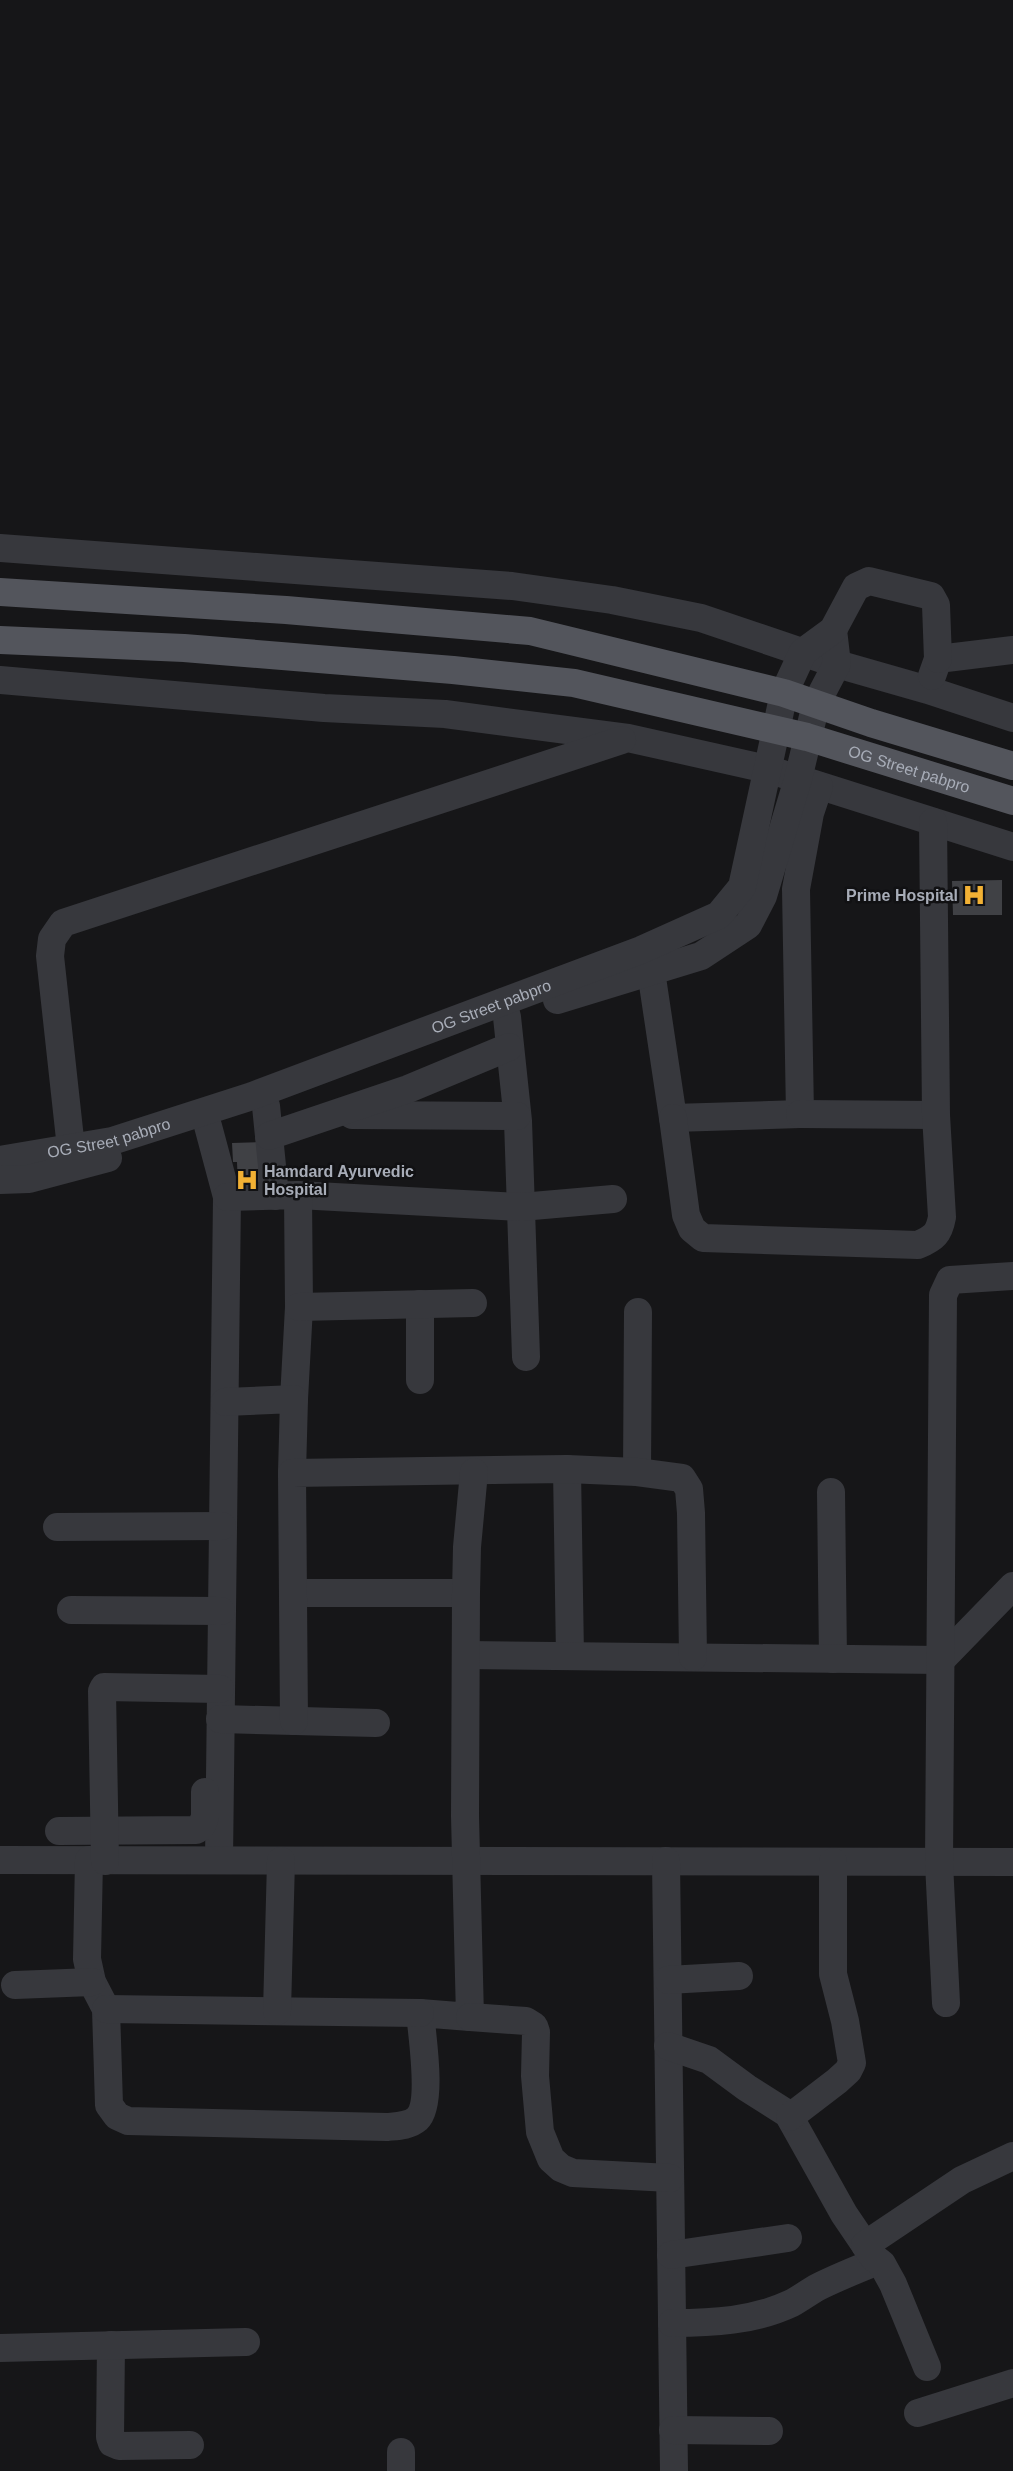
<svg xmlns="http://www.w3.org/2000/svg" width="1013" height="2471" viewBox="0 0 1013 2471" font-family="Helvetica,sans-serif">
  <rect width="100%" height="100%" fill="#161618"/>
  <path fill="#404145" d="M 1002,880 L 1002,915 L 953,915 L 952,881 Z
    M 264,1142 L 265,1188 L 238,1189 L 237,1162 L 233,1162 L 232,1143 Z"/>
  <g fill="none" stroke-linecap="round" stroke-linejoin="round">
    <g stroke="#37383d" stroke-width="28">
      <path d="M 0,548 L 512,586 L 612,600 L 701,618 L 837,664 L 928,690 L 1013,718"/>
      <path d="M 932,676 L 938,659 L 1013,650"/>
      <path d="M 0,680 L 324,708 L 445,714 L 628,738 L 767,769 L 1013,847"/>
      <path d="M 651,971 L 673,1118 L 800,1114 L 796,889 L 810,813 L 819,786"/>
      <path d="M 557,1000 L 701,956 L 748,925 L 763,896 L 798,779 L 816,704 L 837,664 L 833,630"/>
      <path d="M 503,1002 L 507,1017 L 518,1121 L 526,1357"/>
      <path d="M 266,1106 L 275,1196"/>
      <path d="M 800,1114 L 936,1115"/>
      <path d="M 352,1115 L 517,1116"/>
      <path d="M 673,1118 L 686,1215 L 692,1229 L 703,1238 L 918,1245 C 934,1238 939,1234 942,1217 L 936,1115 L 933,822"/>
      <path d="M 208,1126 L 227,1197 L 219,1860"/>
      <path d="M 269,1136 L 408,1089 L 509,1047"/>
      <path d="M 71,1148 L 50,956 L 52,939 L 63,923 L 622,740"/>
      <path id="s1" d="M 0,1160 L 112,1141 L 252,1096 L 641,950 L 719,915 L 742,887 L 784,693 L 803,652 L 833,630 L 856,587 L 869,581 L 931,596 L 936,605 L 938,659"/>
      <path d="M 0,1180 L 29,1179 L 108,1158"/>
      <path d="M 298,1195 L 521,1207 L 613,1199"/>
      <path d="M 227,1197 L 298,1195 L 299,1307 L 294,1399"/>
      <path d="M 420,1304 L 420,1380"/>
      <path d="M 299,1307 L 473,1303"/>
      <path d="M 225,1402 L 294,1399 L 292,1473"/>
      <path d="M 567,1469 L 570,1656"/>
      <path d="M 637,1472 L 638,1312"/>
      <path d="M 831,1492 L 833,1659"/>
      <path d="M 57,1527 L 222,1526"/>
      <path d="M 293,1593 L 466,1593"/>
      <path d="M 71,1610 L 221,1611"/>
      <path d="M 466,1655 L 941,1660 L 1013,1586"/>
      <path d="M 220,1719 L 376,1723"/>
      <path d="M 294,1721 L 292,1473 L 567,1469 L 637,1472 L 682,1478 L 689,1489 L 691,1513 L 693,1657"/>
      <path d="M 59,1831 L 196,1830 L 201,1827 L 205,1817 L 205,1792"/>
      <path d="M 0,1860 L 1013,1862"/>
      <path d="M 89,1860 L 87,1959 L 92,1982 L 106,2009 L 109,2105 L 117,2116 L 128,2121 L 387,2127 C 397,2126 409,2126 417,2119 C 433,2104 422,2035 420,2013 L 470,2017 L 465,1816 L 466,1593 L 467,1547 L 474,1472"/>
      <path d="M 105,1861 L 102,1691 L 104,1687 L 220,1689"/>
      <path d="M 666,1861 L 674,2471"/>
      <path d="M 668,1980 L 739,1976"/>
      <path d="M 15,1985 L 92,1982"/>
      <path d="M 946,2003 L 939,1863 L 943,1295 L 950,1280 L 1013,1276"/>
      <path d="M 106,2009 L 420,2013"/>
      <path d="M 277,2011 L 281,1861"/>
      <path d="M 470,2017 L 526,2021 L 534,2026 L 536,2032 L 535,2076 L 540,2132 L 551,2159 L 561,2168 L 573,2173 L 670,2178"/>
      <path d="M 668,2046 L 709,2060 L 747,2088 L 788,2114 L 844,2214 L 865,2245"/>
      <path d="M 790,2117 L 837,2081 L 848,2071 L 852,2063 L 845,2021 L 833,1974 L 833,1862"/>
      <path d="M 671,2255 L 788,2238"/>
      <path d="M 672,2323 C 712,2323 754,2321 792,2303 C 801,2298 809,2292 818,2287 C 838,2277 858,2269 878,2261"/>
      <path d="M 111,2345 L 110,2437 L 112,2443 L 119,2446 L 190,2445"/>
      <path d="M 0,2348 L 246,2342"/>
      <path d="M 927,2367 L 893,2284 L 882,2264 L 874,2258 L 865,2245 L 962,2180 L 1013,2156"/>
      <path d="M 918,2413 L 1013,2383"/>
      <path d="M 673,2430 L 769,2431"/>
      <path d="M 401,2471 L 401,2452"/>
    </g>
    <g stroke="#53555c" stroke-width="28">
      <path d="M 0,592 L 286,610 L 530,631 L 784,693 L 871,723 L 1013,766"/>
      <path id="s2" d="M 0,640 L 184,648 L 453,670 L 574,683 L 807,737 L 1013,801"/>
    </g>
  </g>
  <defs>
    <symbol id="hospital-bare" viewBox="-9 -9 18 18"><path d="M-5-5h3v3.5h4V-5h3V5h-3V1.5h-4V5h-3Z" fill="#f2b134" stroke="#111113" stroke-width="2.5" paint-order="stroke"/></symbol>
  </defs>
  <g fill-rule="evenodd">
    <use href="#hospital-bare" x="958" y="879" width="32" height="32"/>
    <use href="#hospital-bare" x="231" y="1164" width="32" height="32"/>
  </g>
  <g text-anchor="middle" stroke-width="5" stroke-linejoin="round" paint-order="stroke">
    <g font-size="16" fill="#a8adb8" stroke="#111113">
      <text dy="6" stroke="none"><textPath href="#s2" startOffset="922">OG Street pabpro</textPath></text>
      <text dy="6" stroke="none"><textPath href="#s1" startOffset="516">OG Street pabpro</textPath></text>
      <text dy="6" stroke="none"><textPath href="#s1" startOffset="111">OG Street pabpro</textPath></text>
    </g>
    <g font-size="16" font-weight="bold" fill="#a8adb8" stroke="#111113" text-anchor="end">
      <text x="958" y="901">Prime Hospital</text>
      <text x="264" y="1177" text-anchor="start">Hamdard Ayurvedic<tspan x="264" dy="18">Hospital</tspan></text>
    </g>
  </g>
</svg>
